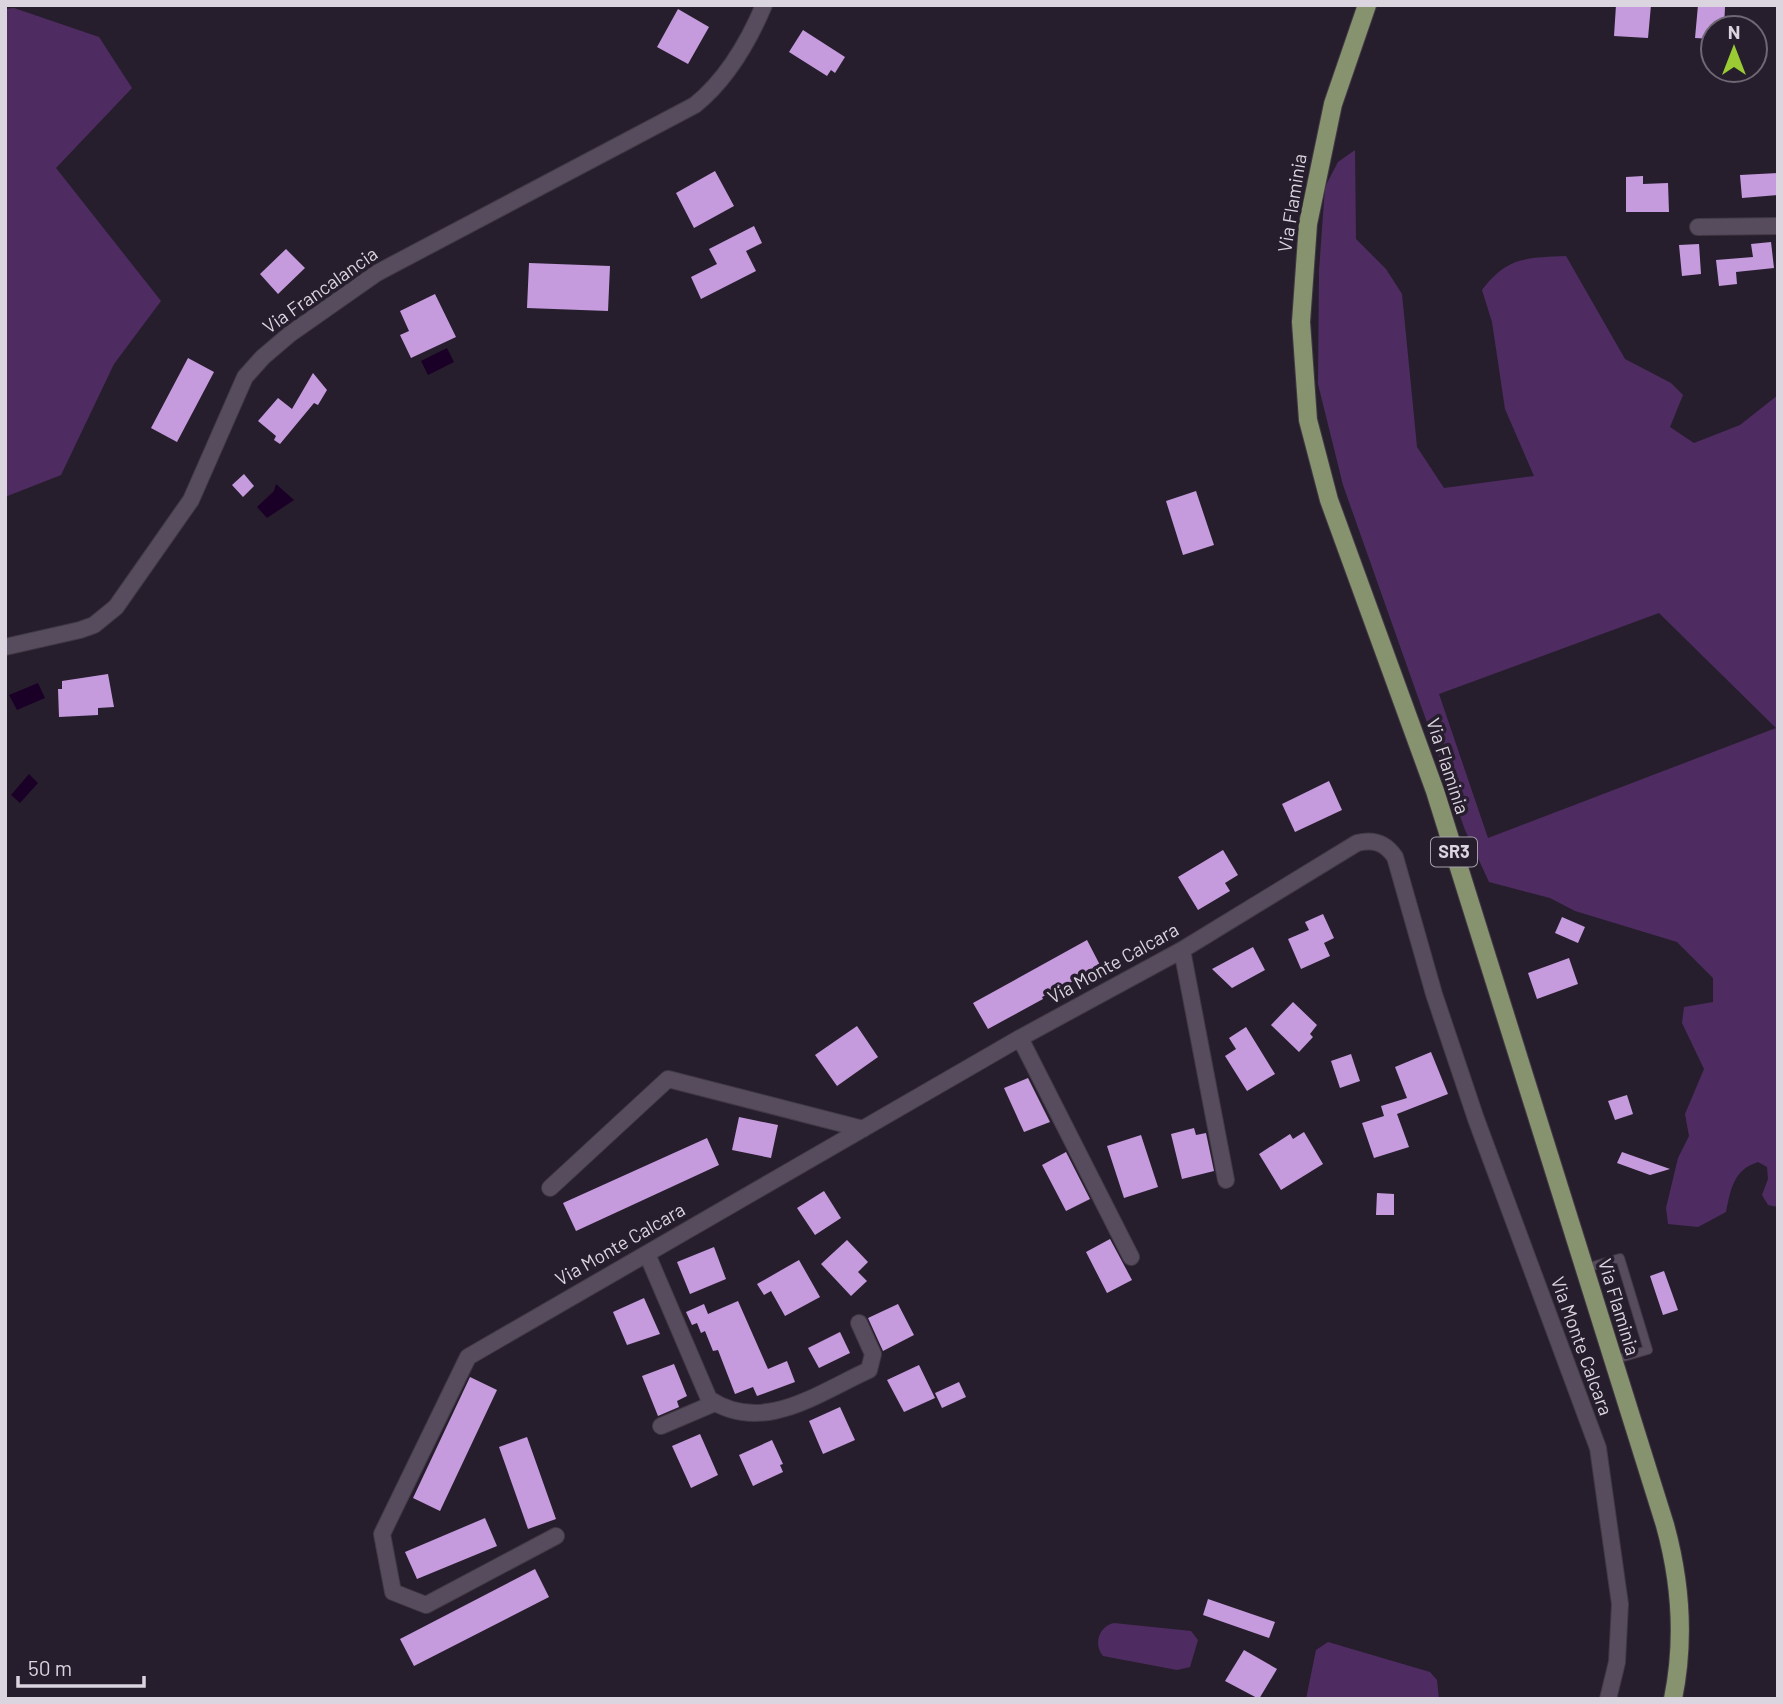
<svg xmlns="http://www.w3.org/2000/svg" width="1783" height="1704" viewBox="0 0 1783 1704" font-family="Barlow,sans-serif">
  <rect width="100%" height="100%" fill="#271e2d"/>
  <path fill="#4e2c61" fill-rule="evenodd" d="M 14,8 L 99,37 L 132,88 L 56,168 L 161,301 L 114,364 L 61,475 L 5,497 L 5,9 Z
    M 1355,150 L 1356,239 L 1386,269 L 1402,294 L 1417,447 L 1444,488 L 1534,476 L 1505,409 L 1492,322 L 1482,290 C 1508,256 1527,258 1566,256 L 1625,359 L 1671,383 L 1683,395 L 1670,427 L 1694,443 L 1740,425 L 1778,395 L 1778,1207 L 1768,1205 L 1762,1195 L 1768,1179 L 1767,1167 L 1758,1162 C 1733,1170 1731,1189 1726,1212 L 1698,1227 L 1668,1224 L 1666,1208 L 1678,1158 L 1689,1136 L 1685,1114 L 1704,1069 L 1682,1023 L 1684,1007 L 1713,1002 L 1713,978 L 1677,942 L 1575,911 L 1550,898 L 1489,882 L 1465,830 L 1343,485 L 1318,384 L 1319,271 L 1325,187 L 1338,162 ZM 1659,613 L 1776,728 L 1488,838 L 1439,694 Z
    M 1114,1623 L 1191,1631 L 1198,1640 L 1190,1667 L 1177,1670 L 1103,1656 C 1093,1644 1099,1626 1114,1623 Z
    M 1328,1642 L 1430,1672 L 1437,1680 L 1439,1699 L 1306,1699 L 1316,1650 Z"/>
  <path fill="#1a0027" d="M 447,348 L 454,362 L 428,375 L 421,361 Z
    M 276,484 L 294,500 L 267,518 L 257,507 L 274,491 Z
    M 38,683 L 45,698 L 17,710 L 9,695 Z
    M 29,774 L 38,783 L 20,803 L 11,795 Z"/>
  <path fill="#c59bde" d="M 1616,5 L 1651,5 L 1648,38 L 1614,36 Z
    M 1698,5 L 1725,7 L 1724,28 L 1713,28 L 1713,39 L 1695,38 Z
    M 678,9 L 709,27 L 688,64 L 657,47 Z
    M 803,30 L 845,57 L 835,73 L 831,70 L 827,76 L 789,52 Z
    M 715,171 L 734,206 L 694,228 L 676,193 Z
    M 1778,173 L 1778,195 L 1742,198 L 1740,175 Z
    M 1643,176 L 1643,184 L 1668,183 L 1669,212 L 1626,212 L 1626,177 Z
    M 754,226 L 762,243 L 746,251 L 756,271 L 701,299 L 691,277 L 717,264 L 709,249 Z
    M 1771,242 L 1774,268 L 1736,272 L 1737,284 L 1719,286 L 1716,260 L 1753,257 L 1751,244 Z
    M 1699,244 L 1701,274 L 1682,276 L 1679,245 Z
    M 286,249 L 305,268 L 278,294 L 260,274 Z
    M 529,263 L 610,266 L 608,311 L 527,308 Z
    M 435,294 L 456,337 L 411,358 L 400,335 L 409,331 L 400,311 Z
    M 188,358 L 214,372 L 177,442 L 151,428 Z
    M 313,373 L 327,390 L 318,405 L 314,403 L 280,444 L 274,440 L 276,436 L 258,421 L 278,398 L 292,409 Z
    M 244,474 L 254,486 L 243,497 L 232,485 Z
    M 1196,491 L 1214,545 L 1183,555 L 1166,501 Z
    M 108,674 L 114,707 L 98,708 L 98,715 L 59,717 L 58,689 L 62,689 L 62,681 Z
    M 1329,781 L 1342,810 L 1295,832 L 1282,804 Z
    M 1223,850 L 1238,875 L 1225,883 L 1230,891 L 1198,910 L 1178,877 Z
    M 1323,914 L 1334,938 L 1324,943 L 1330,956 L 1301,969 L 1288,939 L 1309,930 L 1305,922 Z
    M 1562,917 L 1585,927 L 1578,943 L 1555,933 Z
    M 1087,940 L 1101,967 L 1042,997 L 1043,999 L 988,1029 L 973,1003 Z
    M 1253,947 L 1265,970 L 1232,988 L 1212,969 Z
    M 1569,958 L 1578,984 L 1537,999 L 1528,973 Z
    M 1293,1002 L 1317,1025 L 1310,1034 L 1313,1037 L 1299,1052 L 1271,1025 Z
    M 857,1026 L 878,1057 L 837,1086 L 815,1055 Z
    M 1246,1027 L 1275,1074 L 1247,1091 L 1225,1056 L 1236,1049 L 1229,1038 Z
    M 1431,1052 L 1448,1094 L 1397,1114 L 1409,1147 L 1374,1158 L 1362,1123 L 1384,1116 L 1381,1106 L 1407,1098 L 1395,1067 Z
    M 1351,1054 L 1360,1081 L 1340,1088 L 1331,1061 Z
    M 1028,1078 L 1050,1122 L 1024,1132 L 1004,1088 Z
    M 1627,1095 L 1633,1114 L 1615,1120 L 1608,1101 Z
    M 739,1117 L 778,1125 L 771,1158 L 732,1150 Z
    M 1194,1128 L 1196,1135 L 1206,1133 L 1214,1171 L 1182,1179 L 1171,1134 Z
    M 1304,1132 L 1323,1164 L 1281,1190 L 1259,1154 L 1290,1134 L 1293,1139 Z
    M 1141,1135 L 1158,1187 L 1124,1198 L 1107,1146 Z
    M 707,1138 L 719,1165 L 576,1231 L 563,1203 Z
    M 1066,1152 L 1090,1199 L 1066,1211 L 1042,1165 Z
    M 1622,1152 L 1670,1169 L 1650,1175 L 1617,1163 Z
    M 824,1191 L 841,1218 L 815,1235 L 797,1208 Z
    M 1377,1193 L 1394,1194 L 1394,1215 L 1376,1215 Z
    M 1110,1239 L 1132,1280 L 1107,1293 L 1086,1252 Z
    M 847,1240 L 868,1262 L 858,1272 L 867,1281 L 851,1296 L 821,1264 Z
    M 714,1247 L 726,1279 L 690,1294 L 677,1262 Z
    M 799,1260 L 820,1297 L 785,1316 L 771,1291 L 764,1295 L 757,1284 Z
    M 1664,1271 L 1678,1310 L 1663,1315 L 1650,1276 Z
    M 644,1298 L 660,1334 L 627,1345 L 613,1312 Z
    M 738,1301 L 768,1369 L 787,1361 L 795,1382 L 757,1396 L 753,1387 L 735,1394 L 718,1350 L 713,1351 L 705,1331 L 701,1333 L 697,1323 L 692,1325 L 686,1312 L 704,1304 L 708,1314 Z
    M 898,1304 L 914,1335 L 883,1351 L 868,1318 Z
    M 840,1332 L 850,1353 L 819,1368 L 808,1348 Z
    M 674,1364 L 687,1396 L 677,1401 L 679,1407 L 658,1416 L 642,1376 Z
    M 919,1365 L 935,1398 L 904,1412 L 887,1380 Z
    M 470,1377 L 497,1390 L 440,1511 L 413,1498 Z
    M 959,1382 L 966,1397 L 942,1408 L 935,1393 Z
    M 840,1407 L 855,1440 L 823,1454 L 809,1421 Z
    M 700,1434 L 718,1475 L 691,1488 L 672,1446 Z
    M 527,1437 L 556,1519 L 528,1529 L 499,1447 Z
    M 772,1440 L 783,1464 L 780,1465 L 783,1472 L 753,1486 L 739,1455 Z
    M 485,1518 L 497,1546 L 417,1579 L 405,1552 Z
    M 535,1569 L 549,1597 L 414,1666 L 400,1639 Z
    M 1208,1599 L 1275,1622 L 1269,1638 L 1203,1615 Z
    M 1244,1650 L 1277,1669 L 1259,1699 L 1225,1681 Z"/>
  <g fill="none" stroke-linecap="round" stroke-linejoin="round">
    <defs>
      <path id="lane" d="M 1586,1268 L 1620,1258 L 1648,1350 L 1613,1360"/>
      <path id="street" d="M 1698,227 L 1778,226
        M 5,647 L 80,630 L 94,625 L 116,607 L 191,500 L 245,377 L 263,357 L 290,334 L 377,273 L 695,105 C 727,79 748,43 764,5
        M 1182,950 L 1226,1180
        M 1020,1038 L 1131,1257
        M 550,1188 L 668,1079 L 863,1129
        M 647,1254 L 709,1399 C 763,1435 818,1393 869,1370 L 873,1354 L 859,1323
        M 661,1426 L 715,1403
        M 556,1536 L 426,1605 L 393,1592 L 382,1534 L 468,1357 L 1020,1038 L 1182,950 L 1357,843 C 1373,839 1385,842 1395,857 L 1434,994 L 1476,1119 L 1598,1448 L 1620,1604 L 1617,1662 L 1608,1699"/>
      <path id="primary" d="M 1367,5 L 1333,104 L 1308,224 L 1301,322 L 1308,420 L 1329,500 L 1435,791 L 1665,1525 C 1681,1583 1685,1640 1673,1699"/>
    </defs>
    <use href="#lane" stroke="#413945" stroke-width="10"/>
    <use href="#street" stroke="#413945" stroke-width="18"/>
    <use href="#primary" stroke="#413945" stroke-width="20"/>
    <use href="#lane" stroke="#574c5d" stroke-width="8"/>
    <use href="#street" stroke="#574c5d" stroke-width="16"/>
    <use href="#primary" stroke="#86936e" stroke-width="18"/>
  </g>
  <g text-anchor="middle" stroke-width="7" stroke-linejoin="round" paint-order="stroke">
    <rect fill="#271e2d" stroke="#a59eaa" stroke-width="2" x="1431" y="837.5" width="46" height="29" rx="5"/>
    <g font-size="18" font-weight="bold" fill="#dbd5df">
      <text x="1454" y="858">SR3</text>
    </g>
    <g font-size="19" fill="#dbd5df" stroke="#271e2d">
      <text transform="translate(1292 203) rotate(-81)" y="7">Via Flaminia</text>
      <text transform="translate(320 290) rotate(-35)" y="7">Via Francalancia</text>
      <text transform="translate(1448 766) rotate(72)" y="7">Via Flaminia</text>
      <text transform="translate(1113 963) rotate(-29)" y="7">Via Monte Calcara</text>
      <text transform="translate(620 1244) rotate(-30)" y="7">Via Monte Calcara</text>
      <text transform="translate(1619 1307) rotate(73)" y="7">Via Flaminia</text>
      <text transform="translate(1582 1346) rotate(70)" y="7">Via Monte Calcara</text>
    </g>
  </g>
  <rect width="1783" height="1704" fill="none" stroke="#dbd5df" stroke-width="14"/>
  <g transform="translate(1734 49)"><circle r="33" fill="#271e2d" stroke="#6f6774" stroke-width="2"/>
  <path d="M0-5L12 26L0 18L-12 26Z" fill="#9acb34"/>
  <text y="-10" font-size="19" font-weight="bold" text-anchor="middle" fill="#dbd5df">N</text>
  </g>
  <path d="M18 1676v10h126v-10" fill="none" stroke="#dbd5df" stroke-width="3.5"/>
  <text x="28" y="1676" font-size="21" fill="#dbd5df" stroke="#271e2d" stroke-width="5" paint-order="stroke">50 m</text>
</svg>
